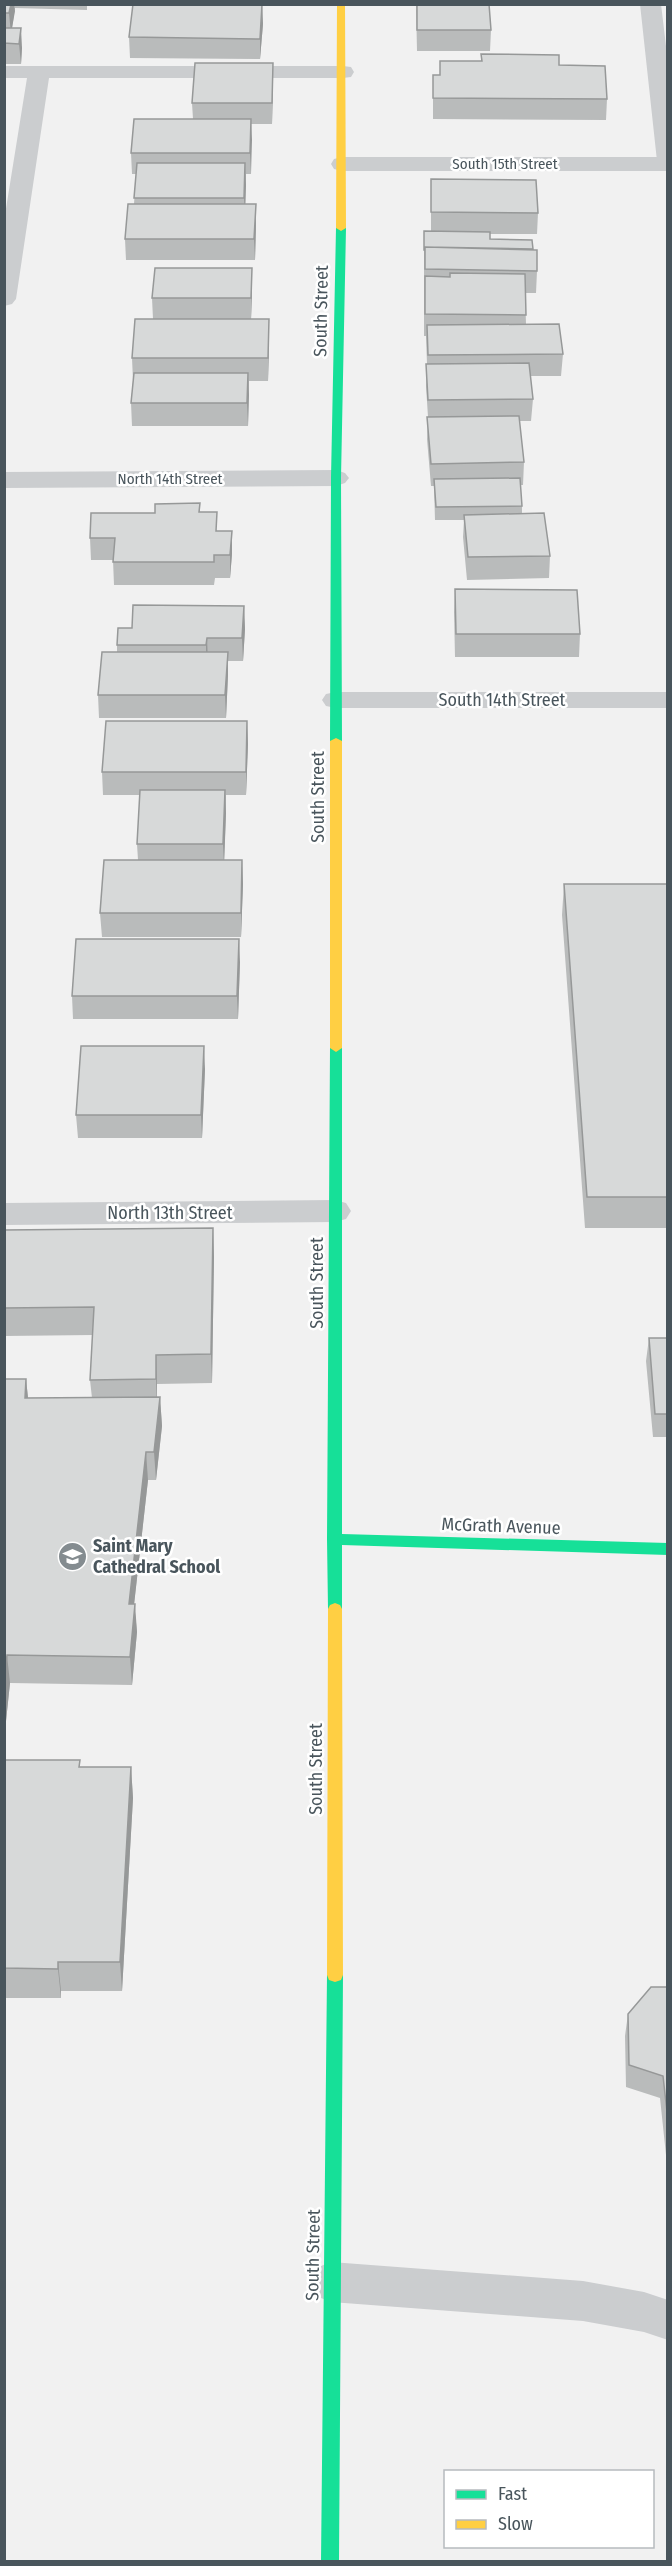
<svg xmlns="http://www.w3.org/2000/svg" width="672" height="2566" viewBox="0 0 672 2566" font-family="'Fira Sans Condensed',sans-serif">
  <rect width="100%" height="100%" fill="#f1f1f1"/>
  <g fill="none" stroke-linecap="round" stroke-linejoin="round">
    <path fill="#cbcdcf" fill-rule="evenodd" d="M 640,4 L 661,4 L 668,63 L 668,168 L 660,166 L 657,161 Z
      M 4,66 L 343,66 L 351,67 L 354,72 L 351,77 L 343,78 L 49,78 L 16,299 L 12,304 L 4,306 L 4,221 L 27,78 L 4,78 Z
      M 331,2262 L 583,2281 L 644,2292 L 668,2300 L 668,2340 L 644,2332 L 583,2321 L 331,2302 L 316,2296 L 310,2282 L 316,2268 Z"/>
    <path fill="#cbcdcf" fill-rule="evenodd" d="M 342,157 L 668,157 L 668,171 L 342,171 L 334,169 L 331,164 L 334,159 Z
      M 336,470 L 345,473 L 349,478 L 345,483 L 336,486 L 4,488 L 4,472 Z
      M 336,692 L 668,692 L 668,708 L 336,708 L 326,706 L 322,700 L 326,694 Z
      M 335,1200 L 346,1203 L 351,1211 L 346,1219 L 335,1222 L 4,1225 L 4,1203 Z"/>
    <path fill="#16e098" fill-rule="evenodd" d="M 341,225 L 346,228 L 341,478 L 342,741 L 336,744 L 330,741 L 331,478 L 336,228 Z
      M 336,1044 L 342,1048 L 342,1534 L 668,1543 L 668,1555 L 342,1545 L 342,1609 L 340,1613 L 335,1615 L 330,1613 L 328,1609 L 327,1539 L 330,1048 Z
      M 335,1968 L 341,1970 L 343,1975 L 339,2562 L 321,2562 L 327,1975 L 329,1970 Z"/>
    <path fill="#ffcf43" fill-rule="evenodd" d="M 337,4 L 345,4 L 346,228 L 341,231 L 336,228 Z
      M 336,738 L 342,741 L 342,1048 L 336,1052 L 330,1048 L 330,741 Z
      M 335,1603 L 340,1605 L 342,1609 L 343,1975 L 341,1980 L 335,1982 L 329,1980 L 327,1975 L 328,1609 L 330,1605 Z"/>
  </g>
  <path fill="#b9bbbb" d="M 4,4 L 87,4 L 87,10 L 15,8 L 12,28 L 22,48 L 21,64 L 4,64 Z
    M 262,4 L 263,24 L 260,59 L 130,58 L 129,37 Z
    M 416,4 L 489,4 L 491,30 L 490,51 L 417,51 Z
    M 481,54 L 559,65 L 607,99 L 606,120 L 433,119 L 433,75 L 440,75 L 481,61 Z
    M 273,63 L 272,124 L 251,124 L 251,174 L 246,174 L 245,204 L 256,225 L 255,260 L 126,260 L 125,239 L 134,204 L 136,174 L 132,174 L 131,153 L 193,119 L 192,103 Z
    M 431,179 L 538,213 L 537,234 L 490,234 L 490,239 L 533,249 L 537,271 L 536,293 L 525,293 L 526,324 L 563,354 L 561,376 L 530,376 L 533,399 L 531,421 L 519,421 L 524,462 L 523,485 L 520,485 L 522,506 L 522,514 L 550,556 L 549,578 L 467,580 L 463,537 L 464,520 L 435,520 L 434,486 L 431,486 L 427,439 L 428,417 L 426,386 L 427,364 L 426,336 L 424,336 L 424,231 L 431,231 Z
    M 252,289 L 251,319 L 269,341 L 268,381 L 249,381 L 248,426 L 132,426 L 131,403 L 133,381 L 132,358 L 153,319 L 152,298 Z
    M 200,503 L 200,512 L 217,531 L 232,531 L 232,554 L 230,578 L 215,578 L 214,585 L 114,585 L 113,560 L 91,560 L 90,538 L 155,513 Z
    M 455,589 L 580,634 L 579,657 L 455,657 L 454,612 Z
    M 244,606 L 245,629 L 243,661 L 228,661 L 228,675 L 226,718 L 99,718 L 98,695 L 117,652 L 117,645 Z
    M 247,721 L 248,744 L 246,795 L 226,795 L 226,813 L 224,860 L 242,860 L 243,884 L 241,937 L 102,937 L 100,913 L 138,860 L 137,844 L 140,795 L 103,795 L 102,772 Z
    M 564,884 L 668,884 L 668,1228 L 585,1228 L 562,915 Z
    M 240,962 L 238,1019 L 73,1019 L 72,996 Z
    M 205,1069 L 202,1138 L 78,1138 L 76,1115 Z
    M 213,1228 L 214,1257 L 212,1383 L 157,1384 L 157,1397 L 160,1397 L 162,1426 L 156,1480 L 148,1480 L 134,1604 L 137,1632 L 132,1685 L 10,1683 L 6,1721 L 4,1721 L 4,1379 L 26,1379 L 28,1398 L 92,1398 L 90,1380 L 93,1335 L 4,1336 L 4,1230 Z
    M 649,1338 L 668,1338 L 668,1437 L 653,1437 L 646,1361 Z
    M 4,1760 L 80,1767 L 131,1767 L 133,1798 L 122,1991 L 61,1991 L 61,1998 L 4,1998 Z
    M 668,1987 L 668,2155 L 666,2155 L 660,2098 L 626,2087 L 625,2036 L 628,2014 Z"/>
  <path fill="#969898" d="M 11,4 L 14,4 L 15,11 L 11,34 L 9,13 Z
    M 262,4 L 263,24 L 260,59 L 260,39 Z
    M 21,28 L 22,48 L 21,64 L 19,44 Z
    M 273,63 L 273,84 L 272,124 L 272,103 Z
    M 251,119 L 252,140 L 251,174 L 250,153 Z
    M 245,163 L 246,185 L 245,220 L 244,198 Z
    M 256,204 L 256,225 L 255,260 L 254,239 Z
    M 252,268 L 252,289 L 251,320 L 251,298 Z
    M 269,319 L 269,341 L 268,381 L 268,358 Z
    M 248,373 L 249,395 L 248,426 L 247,403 Z
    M 232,531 L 232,554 L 230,578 L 230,555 Z
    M 244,606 L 245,629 L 243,661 L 242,638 Z
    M 207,638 L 208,661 L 206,668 L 206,645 Z
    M 228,652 L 228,675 L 226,718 L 225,695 Z
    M 247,721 L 248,744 L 246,795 L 246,772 Z
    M 225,790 L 226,813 L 224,867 L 223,844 Z
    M 242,860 L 243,884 L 241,937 L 241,913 Z
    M 239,939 L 240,962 L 238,1019 L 237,996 Z
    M 204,1046 L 205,1069 L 202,1138 L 201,1115 Z
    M 213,1228 L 214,1257 L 212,1383 L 211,1354 Z
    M 156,1355 L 157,1384 L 157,1408 L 156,1379 Z
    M 26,1379 L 29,1407 L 25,1398 Z
    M 160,1397 L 162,1426 L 156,1480 L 154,1452 Z
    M 146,1452 L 148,1480 L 131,1632 L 129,1604 Z
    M 135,1604 L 137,1632 L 132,1685 L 130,1657 Z
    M 7,1655 L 10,1683 L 6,1721 L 4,1706 L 4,1679 Z
    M 131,1767 L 133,1798 L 122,1991 L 120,1962 Z
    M 58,1962 L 61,1991 L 61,1998 L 58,1969 Z"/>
  <path fill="#d7d9d9" stroke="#969898" stroke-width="1.5" d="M 4,4 L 11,4 L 9,13 L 4,13 Z
    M 133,4 L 262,4 L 260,39 L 129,37 Z
    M 417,4 L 489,4 L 491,30 L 417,30 Z
    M 4,28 L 21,28 L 19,44 L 4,43 Z
    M 481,54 L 559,55 L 559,65 L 605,66 L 607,99 L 433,98 L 433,75 L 440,75 L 440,61 L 482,61 Z
    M 195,63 L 273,63 L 272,103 L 192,103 Z
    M 134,119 L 251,119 L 250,153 L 131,153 Z
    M 137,163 L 245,163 L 244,198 L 134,198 Z
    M 431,179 L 536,180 L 538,213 L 431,212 Z
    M 128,204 L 256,204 L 254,239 L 125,239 Z
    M 424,231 L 490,232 L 490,239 L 532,240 L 533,249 L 425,247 L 425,250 L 424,250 Z
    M 425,247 L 537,250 L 537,271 L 425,269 Z
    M 155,268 L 252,268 L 251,298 L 152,298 Z
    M 450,273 L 525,274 L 526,315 L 425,314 L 425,276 L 450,277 Z
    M 135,319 L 269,319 L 268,358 L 132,358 Z
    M 559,324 L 563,354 L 428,355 L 427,325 Z
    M 529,363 L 533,399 L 428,400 L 426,364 Z
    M 134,373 L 248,373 L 247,403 L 131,403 Z
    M 519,416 L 524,462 L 431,464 L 427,417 Z
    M 520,478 L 522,506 L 436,507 L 434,479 Z
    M 200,503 L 199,512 L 217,512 L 216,531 L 232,531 L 230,555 L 214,555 L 214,562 L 113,562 L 115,538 L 90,538 L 91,513 L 155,513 L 155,504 Z
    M 544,513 L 550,556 L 468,557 L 464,515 Z
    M 455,589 L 577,590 L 580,634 L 456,634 Z
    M 133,605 L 244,606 L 242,638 L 207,638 L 206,645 L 117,645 L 118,628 L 132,628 Z
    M 102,652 L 228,652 L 225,695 L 98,695 Z
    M 106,721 L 247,721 L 246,772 L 102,772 Z
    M 140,790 L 225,790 L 223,844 L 137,844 Z
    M 104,860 L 242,860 L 241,913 L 100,913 Z
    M 564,884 L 668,884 L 668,1197 L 587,1197 Z
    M 76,939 L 239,939 L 237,996 L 72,996 Z
    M 81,1046 L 204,1046 L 201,1115 L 76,1115 Z
    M 213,1228 L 211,1354 L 156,1355 L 156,1379 L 90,1380 L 94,1307 L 4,1308 L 4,1230 Z
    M 649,1338 L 668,1338 L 668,1414 L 655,1414 Z
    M 4,1379 L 26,1379 L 25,1398 L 160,1397 L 154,1452 L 146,1452 L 129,1604 L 135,1604 L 130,1657 L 7,1655 L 4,1679 Z
    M 4,1760 L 80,1760 L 79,1767 L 131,1767 L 120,1962 L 58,1962 L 58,1969 L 4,1968 Z
    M 651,1987 L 668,1987 L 668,2121 L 663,2076 L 629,2065 L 628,2014 Z"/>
  <defs>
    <symbol id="school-disc" viewBox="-11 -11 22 22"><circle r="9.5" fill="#848c90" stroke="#fff"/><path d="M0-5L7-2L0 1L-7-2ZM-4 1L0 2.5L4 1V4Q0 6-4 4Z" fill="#fff"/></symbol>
  </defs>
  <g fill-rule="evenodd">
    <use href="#school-disc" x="56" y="1540" width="33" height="33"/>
  </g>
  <g text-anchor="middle" stroke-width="5" stroke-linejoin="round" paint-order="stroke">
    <g font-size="15" fill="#49555c" stroke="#fff">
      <text x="505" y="169">South 15th Street</text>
      <text x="170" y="484">North 14th Street</text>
    </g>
    <g font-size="18" fill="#49555c" stroke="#fff">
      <text transform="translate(321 311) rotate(-89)" y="6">South Street</text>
      <text x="502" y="706">South 14th Street</text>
      <text transform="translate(318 797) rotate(-90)" y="6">South Street</text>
      <text x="170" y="1219">North 13th Street</text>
      <text transform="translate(317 1283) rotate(-90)" y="6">South Street</text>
      <text transform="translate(501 1526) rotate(2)" y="6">McGrath Avenue</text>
      <text transform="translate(316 1769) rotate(-90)" y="6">South Street</text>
      <text transform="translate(313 2255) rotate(-89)" y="6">South Street</text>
    </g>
    <g font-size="18" font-weight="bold" fill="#49555c" stroke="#fff" text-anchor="start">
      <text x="93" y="1552">Saint Mary<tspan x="93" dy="21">Cathedral School</tspan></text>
    </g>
  </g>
  <rect width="672" height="2566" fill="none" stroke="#49555c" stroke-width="12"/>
  <rect x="444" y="2470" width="210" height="78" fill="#ffffff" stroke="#b6bbbe" stroke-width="1.5"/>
  <rect x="456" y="2490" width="30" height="9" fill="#16e098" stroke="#b6bbbe" stroke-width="1.5"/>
  <text x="498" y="2500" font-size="18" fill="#49555c">Fast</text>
  <rect x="456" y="2520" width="30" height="9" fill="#ffcf43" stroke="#b6bbbe" stroke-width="1.5"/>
  <text x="498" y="2530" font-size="18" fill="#49555c">Slow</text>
</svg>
